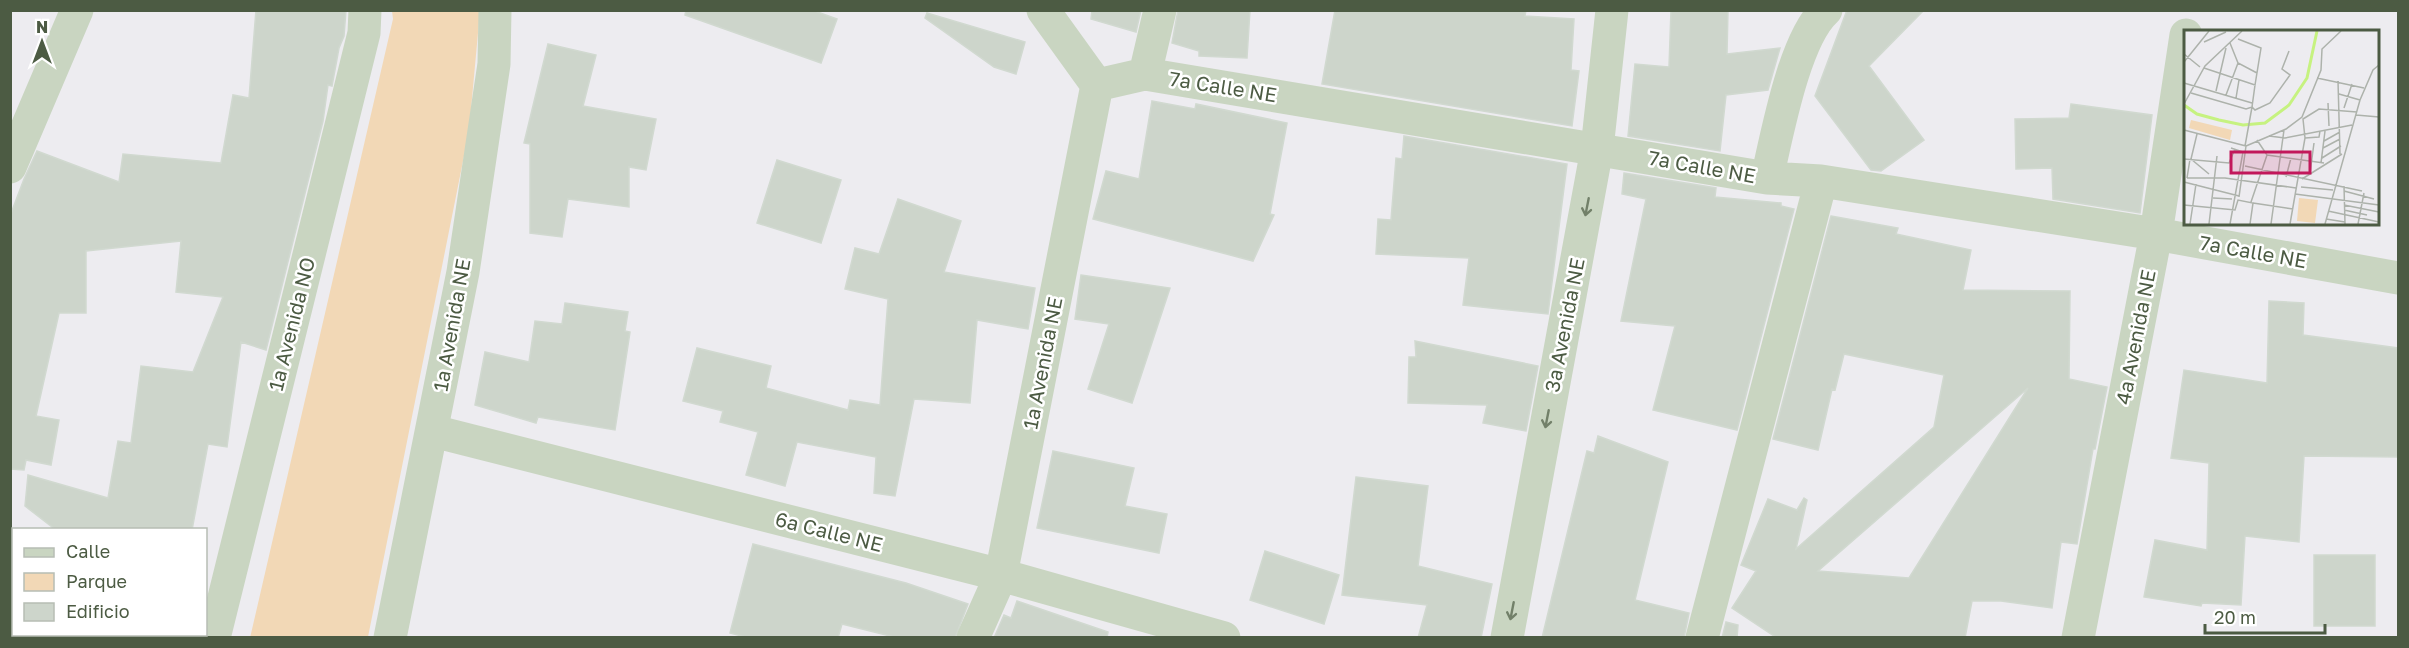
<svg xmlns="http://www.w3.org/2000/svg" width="2409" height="648" viewBox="0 0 2409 648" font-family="'Golos Text',sans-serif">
  <rect width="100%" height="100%" fill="#edecf0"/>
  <path fill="#f2d8b6" d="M 392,11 L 480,11 L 469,131 L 368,637 L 250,638 L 393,19 Z"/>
  <path fill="#cdd5cb" stroke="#d1d9d0" stroke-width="1.5" fill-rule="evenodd" d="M 256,10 L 346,10 L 344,36 L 339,48 L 332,86 L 328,85 L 323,121 L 266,350 L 241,342 L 227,447 L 208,444 L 192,530 L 56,530 L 25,506 L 28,475 L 108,498 L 118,441 L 131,443 L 141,366 L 193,372 L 223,297 L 176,292 L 181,241 L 86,251 L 86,313 L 59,313 L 36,416 L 59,420 L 51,465 L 26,460 L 24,470 L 10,469 L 10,216 L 24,179 L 37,151 L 119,182 L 123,154 L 221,163 L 233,95 L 249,98 Z
    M 686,10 L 812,10 L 837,19 L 821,63 L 685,15 Z
    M 1092,10 L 1141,10 L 1136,32 L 1091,19 Z
    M 1178,10 L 1250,10 L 1247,58 L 1199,56 L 1199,51 L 1172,43 Z
    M 1335,10 L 1526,10 L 1525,16 L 1574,19 L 1571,70 L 1579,71 L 1572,126 L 1322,84 Z
    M 1671,10 L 1728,10 L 1727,54 L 1780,48 L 1768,90 L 1726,95 L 1720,151 L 1628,136 L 1635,64 L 1669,67 Z
    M 1847,10 L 1924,10 L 1869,66 L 1924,140 L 1881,171 L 1871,170 L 1815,96 Z
    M 927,13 L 1025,42 L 1016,74 L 994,67 L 925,18 Z
    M 548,44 L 596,55 L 583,106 L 656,119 L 646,170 L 629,167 L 629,207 L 568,199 L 562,237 L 530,233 L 530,144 L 524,143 Z
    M 1152,101 L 1195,109 L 1196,104 L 1287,123 L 1270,214 L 1274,215 L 1253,261 L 1093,219 L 1106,171 L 1139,179 Z
    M 2071,104 L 2152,115 L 2140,213 L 2053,199 L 2052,168 L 2016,169 L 2015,119 L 2069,118 Z
    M 1404,136 L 1567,164 L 1548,314 L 1463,305 L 1469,258 L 1376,254 L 1378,219 L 1391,220 L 1396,158 L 1402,159 Z
    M 777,160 L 841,180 L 821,243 L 757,223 Z
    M 1624,173 L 1716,188 L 1715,197 L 1781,203 L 1781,206 L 1794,209 L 1737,430 L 1653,410 L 1675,326 L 1621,321 L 1646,199 L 1622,194 Z
    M 898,199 L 961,221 L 944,272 L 1035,288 L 1028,329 L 977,320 L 970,403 L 914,399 L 895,496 L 874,493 L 876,457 L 797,442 L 785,486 L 746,475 L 758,432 L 720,422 L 723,411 L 683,401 L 697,348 L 771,366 L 766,388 L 848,410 L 850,400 L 880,405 L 888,299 L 845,289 L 855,248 L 879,254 Z
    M 1831,216 L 1898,228 L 1896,234 L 1971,250 L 1963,290 L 2070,291 L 2069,379 L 2107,387 L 2095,449 L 2093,449 L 2077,544 L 2061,542 L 2052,608 L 2001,601 L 1972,601 L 1965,638 L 1777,638 L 1732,608 L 1756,571 L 1741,565 L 1768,499 L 1797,510 L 1804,498 L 1807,500 L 1796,549 L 1934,427 L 1944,375 L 1844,354 L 1835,390 L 1832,389 L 1818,450 L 1773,439 ZM 2028,388 L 1909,578 L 1818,571 Z
    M 1081,275 L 1170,288 L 1132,403 L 1088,389 L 1109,324 L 1075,319 Z
    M 2269,301 L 2304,303 L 2303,335 L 2398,348 L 2398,457 L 2304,456 L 2299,542 L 2245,536 L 2241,605 L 2202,603 L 2201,606 L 2144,597 L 2155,540 L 2207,550 L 2209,463 L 2171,458 L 2184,370 L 2267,383 Z
    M 565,303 L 628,312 L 625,331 L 630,332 L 615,430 L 538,417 L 536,423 L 475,405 L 485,352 L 529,362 L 535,321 L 562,324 Z
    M 1415,341 L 1538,366 L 1526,431 L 1483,423 L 1487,405 L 1408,403 L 1409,357 L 1416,357 Z
    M 1598,436 L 1668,462 L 1635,600 L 1689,613 L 1684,638 L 1542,638 L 1587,451 L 1594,453 Z
    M 1053,451 L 1134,468 L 1125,506 L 1167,514 L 1159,553 L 1037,528 Z
    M 1356,477 L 1428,486 L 1418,566 L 1492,584 L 1481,638 L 1418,638 L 1427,605 L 1342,595 Z
    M 753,544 L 906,583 L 968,604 L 955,638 L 898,638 L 842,624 L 838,638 L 749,638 L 730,633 Z
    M 1265,551 L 1339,575 L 1324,624 L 1250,600 Z
    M 2314,555 L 2375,555 L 2375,626 L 2314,626 Z
    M 1017,601 L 1108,632 L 1107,638 L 994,638 L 1004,615 L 1011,618 Z
    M 1726,622 L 1738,625 L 1737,638 L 1722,638 Z"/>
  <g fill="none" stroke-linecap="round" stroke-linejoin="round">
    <path stroke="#c9d5c1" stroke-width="33" d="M 1043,10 L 1097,85 L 1145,74 L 1767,178 L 1821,181 L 2156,234 L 2398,278
      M 1145,74 L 1160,10
      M 10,167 L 77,10
      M 1767,178 C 1777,135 1794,39 1826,10
      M 433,431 L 1001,575 L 1224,638
      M 214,638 L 364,33 L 365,10
      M 390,638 L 463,272 L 494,64 L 495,10
      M 973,638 L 1001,575 L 1097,85
      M 1507,638 L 1597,149 L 1612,10
      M 1702,638 L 1821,181
      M 2078,638 L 2156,234 L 2186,35"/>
  </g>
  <defs><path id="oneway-shaft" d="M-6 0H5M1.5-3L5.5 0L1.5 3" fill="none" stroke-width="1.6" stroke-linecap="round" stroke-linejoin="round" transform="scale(1.5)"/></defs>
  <g stroke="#728069">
    <use href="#oneway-shaft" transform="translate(1587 207) rotate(101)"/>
    <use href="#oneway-shaft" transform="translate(1547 419) rotate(101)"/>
    <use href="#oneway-shaft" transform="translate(1512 611) rotate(101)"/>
  </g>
  <g text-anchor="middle" stroke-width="5" stroke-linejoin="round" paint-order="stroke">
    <g font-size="20" fill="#4c5b43" stroke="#fff">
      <text transform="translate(1223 87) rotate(9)" y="7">7a Calle NE</text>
      <text transform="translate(1702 167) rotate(10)" y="7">7a Calle NE</text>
      <text transform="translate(2253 252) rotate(10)" y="7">7a Calle NE</text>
      <text transform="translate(292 324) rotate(-76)" y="7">1a Avenida NO</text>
      <text transform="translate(452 325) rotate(-80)" y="7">1a Avenida NE</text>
      <text transform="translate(1565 325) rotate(-79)" y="7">3a Avenida NE</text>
      <text transform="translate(2136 337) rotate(-79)" y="7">4a Avenida NE</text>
      <text transform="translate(1043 363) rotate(-79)" y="7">1a Avenida NE</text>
      <text transform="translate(829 532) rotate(14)" y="7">6a Calle NE</text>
    </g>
  </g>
  <g transform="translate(2184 30)">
    <rect width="195" height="195" fill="#edecf0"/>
    <path d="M 7,90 L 48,100 L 46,110 L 5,98 ZM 115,168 L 134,170 L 131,193 L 113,191 Z" fill="#f2d8b6"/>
    <path fill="none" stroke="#c6f280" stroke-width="3" d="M 0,75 L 13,84 L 35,90 L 59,95 L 81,93 L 105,75 L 123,48 L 133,1"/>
    <path fill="none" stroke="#adb2ab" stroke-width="1.5" d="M 20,12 L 42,2M 46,13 L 54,33 L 73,43M 0,24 L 16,37M 0,32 L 25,1M 20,38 L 71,55 L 77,18 L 54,9M 133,48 L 180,58M 154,51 L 156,124M 0,53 L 68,73M 71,55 L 68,77 L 71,80 L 86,73 L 106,45 L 98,39 L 105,21M 32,61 L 42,18M 7,63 L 62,79 L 68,77 L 61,116M 155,64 L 176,70M 42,65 L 54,33M 52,68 L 55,50M 144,73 L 145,96M 0,74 L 21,36 L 58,1M 160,78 L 168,54M 172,85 L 195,87M 0,100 L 62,116M 13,104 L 7,129 L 25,144M 85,106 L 101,108 L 168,95M 121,108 L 135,107 L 136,101M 73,110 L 83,125 L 140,133M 140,111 L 156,102M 62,116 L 102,99 L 118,87 L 137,40 L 138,19 L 157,1M 139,118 L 156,109M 138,128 L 157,116M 0,129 L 45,133 L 51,119M 137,133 L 141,101M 61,136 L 178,161M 126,143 L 130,113M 102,147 L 107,128M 3,148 L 41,148 L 112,158M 3,148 L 6,129M 118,149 L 158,124M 0,152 L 55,166M 160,156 L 161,194M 117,157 L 149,160M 160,161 L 190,169M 111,164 L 195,175M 55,167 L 62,116M 29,168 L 48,169M 67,172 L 83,125M 69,173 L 109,179M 0,175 L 51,180 L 54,170 L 69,173 L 66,194M 160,175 L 195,182M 160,180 L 183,185M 144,181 L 195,192M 142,189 L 161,192M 6,194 L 12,154M 25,194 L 33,126M 46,194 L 59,122 L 47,118M 87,194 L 100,100M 106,194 L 121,108 L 119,89 L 135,79 L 173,82M 141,194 L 176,70 L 189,40 L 195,35M 174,194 L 180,163"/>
    <path fill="#c2185b" fill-opacity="0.15" stroke="#c2185b" stroke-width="3" d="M 47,122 L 126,122 L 126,143 L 47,143 Z"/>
    <rect width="195" height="195" fill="none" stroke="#4c5b43" stroke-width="3"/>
  </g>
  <rect width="2409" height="648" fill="none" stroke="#4c5b43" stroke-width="24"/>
  <rect x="12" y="528" width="195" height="108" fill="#ffffff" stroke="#b7bdb4" stroke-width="1.5"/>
  <rect x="24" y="548" width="30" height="9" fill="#c9d5c1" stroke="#b7bdb4" stroke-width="1.5"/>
  <text x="66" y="558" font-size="18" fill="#4c5b43">Calle</text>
  <rect x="24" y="573" width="30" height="18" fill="#f2d8b6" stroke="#b7bdb4" stroke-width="1.5"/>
  <text x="66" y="588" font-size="18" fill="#4c5b43">Parque</text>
  <rect x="24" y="603" width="30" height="18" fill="#cdd5cb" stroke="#b7bdb4" stroke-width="1.5"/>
  <text x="66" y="618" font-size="18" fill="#4c5b43">Edificio</text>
  <g transform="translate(42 42)" stroke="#ffffff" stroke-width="4.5" paint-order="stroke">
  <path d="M0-4.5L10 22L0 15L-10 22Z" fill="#4c5b43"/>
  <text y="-9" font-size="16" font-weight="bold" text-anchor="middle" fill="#4c5b43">N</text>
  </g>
  <path d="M2205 624v9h120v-9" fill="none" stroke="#4c5b43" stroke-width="3"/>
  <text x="2214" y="624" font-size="18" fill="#4c5b43" stroke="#ffffff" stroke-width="4.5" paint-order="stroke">20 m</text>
</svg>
